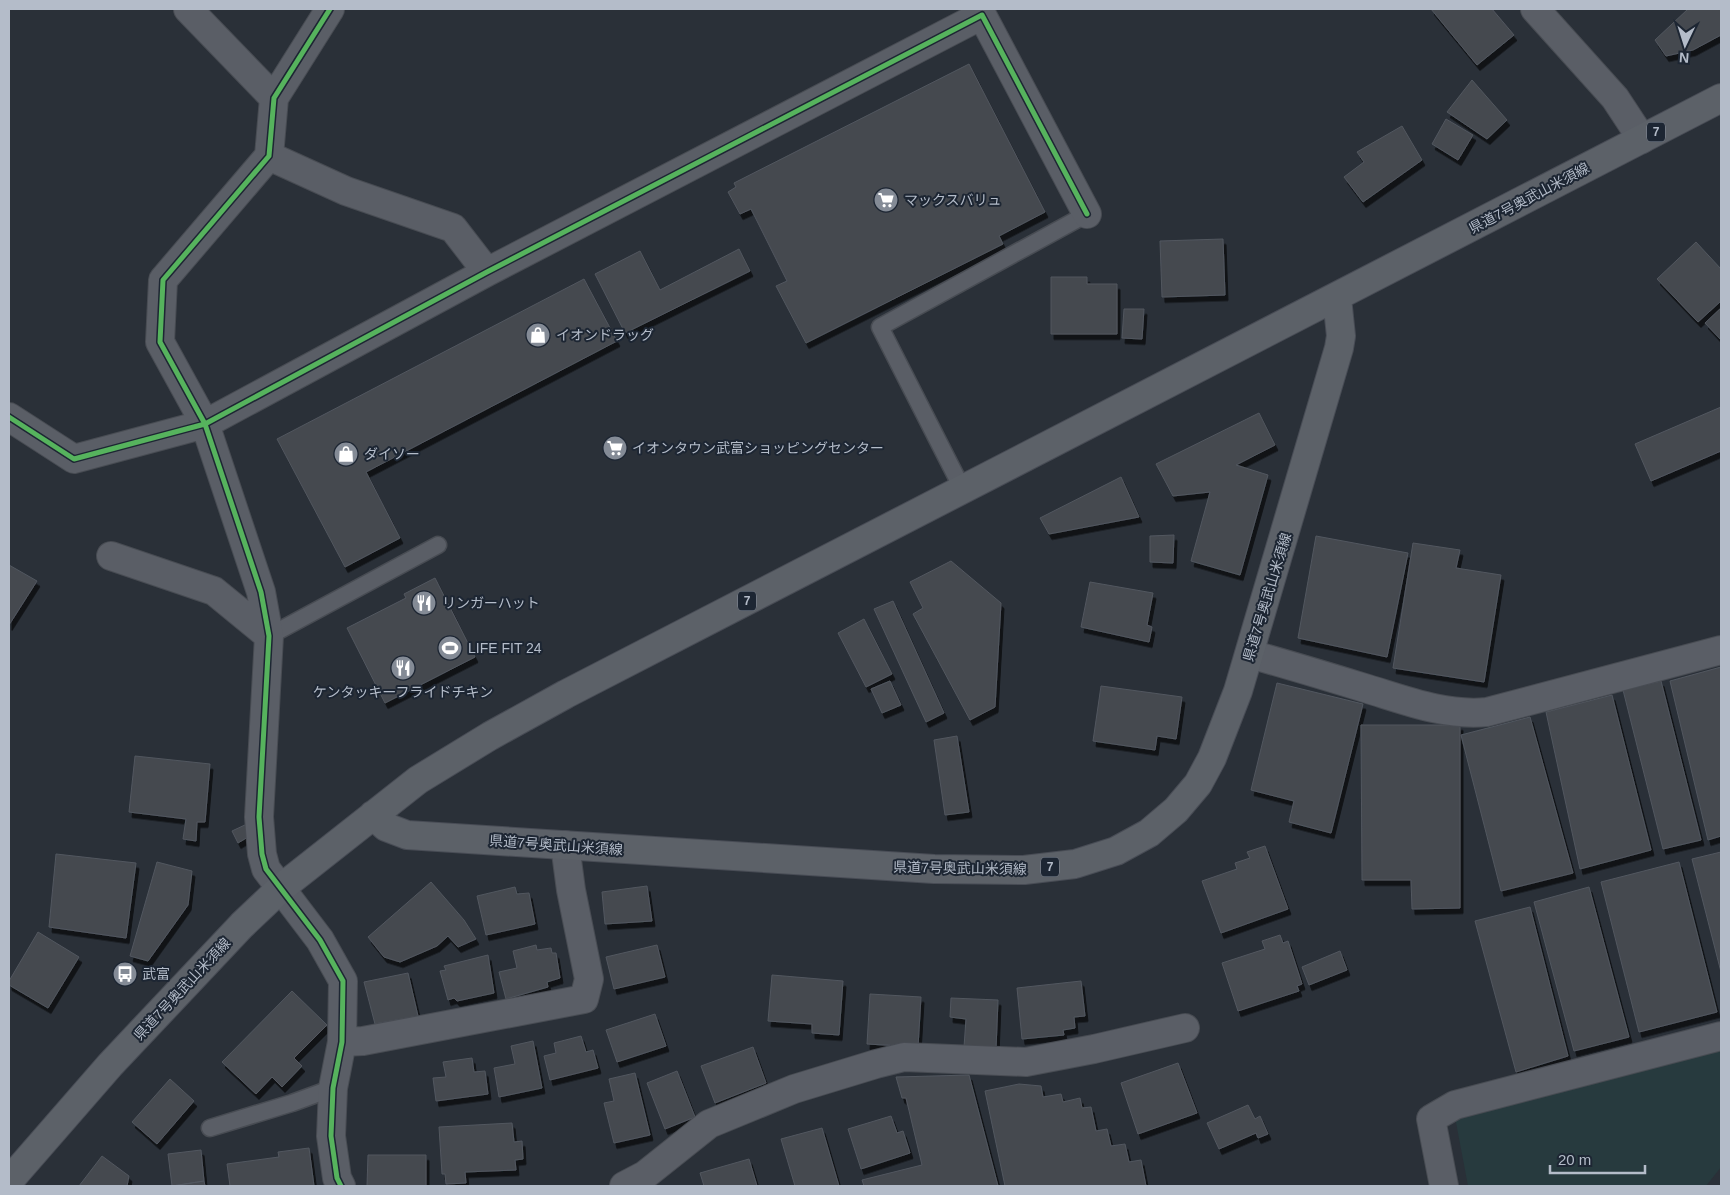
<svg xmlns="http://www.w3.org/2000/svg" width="1730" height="1195" viewBox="0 0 1730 1195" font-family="Helvetica,'Noto Sans JP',sans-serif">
  <defs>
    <filter id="shadow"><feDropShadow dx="3" dy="5.5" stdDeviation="0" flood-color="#0009"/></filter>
  </defs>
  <rect width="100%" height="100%" fill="#2a3038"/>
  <path fill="#273a3e" d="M 1721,1051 L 1721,1167 L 1706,1186 L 1468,1186 L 1455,1117 Z"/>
  <path fill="#444950" stroke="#52575f" filter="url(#shadow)" d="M 1431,9 L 1492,9 L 1514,35 L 1477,65 Z
    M 1688,9 L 1721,9 L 1721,35 L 1693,50 L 1666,56 L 1655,40 Z
    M 969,64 L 1045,212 L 999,236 L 1003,244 L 806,343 L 776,286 L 787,281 L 751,209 L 740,214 L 728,192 L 736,187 L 734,183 Z
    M 1472,80 L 1507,120 L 1487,139 L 1447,112 Z
    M 1446,119 L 1473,135 L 1458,160 L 1432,144 Z
    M 1402,126 L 1422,160 L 1363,202 L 1344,177 L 1364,162 L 1357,152 Z
    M 1223,239 L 1225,295 L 1162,297 L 1160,241 Z
    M 1696,242 L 1721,269 L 1721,301 L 1698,322 L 1657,279 Z
    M 739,249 L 750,271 L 625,333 L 595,274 L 640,251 L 660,290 Z
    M 1051,277 L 1087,277 L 1087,284 L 1117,284 L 1117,334 L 1051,334 Z
    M 584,279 L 617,341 L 366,472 L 400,538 L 345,567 L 277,439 Z
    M 1721,308 L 1721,340 L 1705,323 Z
    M 1124,309 L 1144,309 L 1142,339 L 1122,338 Z
    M 1721,407 L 1721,451 L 1651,481 L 1635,444 Z
    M 1259,413 L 1275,445 L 1236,465 L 1268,475 L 1240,575 L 1191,561 L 1210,492 L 1173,496 L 1156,464 Z
    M 1121,477 L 1139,517 L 1049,534 L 1040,518 Z
    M 1174,535 L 1173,563 L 1150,562 L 1150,536 Z
    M 1316,536 L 1408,553 L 1387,657 L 1298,638 Z
    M 1413,543 L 1460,550 L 1456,568 L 1501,575 L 1484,682 L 1393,668 Z
    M 951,561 L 1001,603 L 995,707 L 970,720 L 913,614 L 923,608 L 910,582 Z
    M 9,565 L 37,581 L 9,625 Z
    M 435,578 L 475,657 L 385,703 L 347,628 L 406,598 L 404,594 Z
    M 1090,582 L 1153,593 L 1147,625 L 1152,627 L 1149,642 L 1081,627 Z
    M 893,601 L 944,713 L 926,722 L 874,609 Z
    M 864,619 L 892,674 L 866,687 L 838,633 Z
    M 1721,667 L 1721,836 L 1708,840 L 1670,681 Z
    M 890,681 L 901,705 L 882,713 L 871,689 Z
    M 1661,681 L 1701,840 L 1663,849 L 1623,690 Z
    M 1277,683 L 1363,704 L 1331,833 L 1289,822 L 1294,801 L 1251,790 Z
    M 1101,686 L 1182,697 L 1176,739 L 1157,736 L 1155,750 L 1093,741 Z
    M 1612,695 L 1651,850 L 1580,869 L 1546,712 Z
    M 1530,717 L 1573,873 L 1501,891 L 1461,735 Z
    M 1361,725 L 1460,725 L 1460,908 L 1412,909 L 1411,880 L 1362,880 Z
    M 957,736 L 969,812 L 945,815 L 934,740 Z
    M 135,756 L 210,764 L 205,822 L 197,822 L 196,841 L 183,839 L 186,819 L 129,812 Z
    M 247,824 L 253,834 L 238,843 L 232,831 Z
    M 1265,846 L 1288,909 L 1221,933 L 1202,881 L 1237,869 L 1235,863 L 1250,858 L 1247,852 Z
    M 1721,852 L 1721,972 L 1692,859 Z
    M 56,854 L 136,863 L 126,938 L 49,927 Z
    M 157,862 L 192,871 L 188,905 L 148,961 L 130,956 Z
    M 1679,862 L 1717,1012 L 1639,1032 L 1601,882 Z
    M 431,882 L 464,920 L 476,939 L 458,947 L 448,936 L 437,946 L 400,962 L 384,957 L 368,937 Z
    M 647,886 L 652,921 L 605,924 L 602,892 Z
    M 515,887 L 517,894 L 529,893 L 535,924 L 486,935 L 477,896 Z
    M 1589,887 L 1629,1037 L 1574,1051 L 1534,902 Z
    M 1530,907 L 1568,1056 L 1516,1072 L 1475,921 Z
    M 38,932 L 79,957 L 48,1008 L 9,985 L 9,981 Z
    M 1280,935 L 1283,943 L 1288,941 L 1302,984 L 1297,986 L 1299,991 L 1238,1011 L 1222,963 L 1265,949 L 1262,941 Z
    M 536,945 L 537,950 L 551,948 L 552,953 L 556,953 L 560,978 L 547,982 L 548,987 L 506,999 L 499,972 L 517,968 L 513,951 Z
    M 657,945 L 665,977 L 614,989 L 606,957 Z
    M 1340,951 L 1347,970 L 1309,985 L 1302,967 Z
    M 488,955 L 494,993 L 457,1001 L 454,998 L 448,1000 L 440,971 L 446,970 L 444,966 Z
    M 408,973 L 418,1016 L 375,1024 L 364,982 Z
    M 772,975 L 843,981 L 839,1035 L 812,1033 L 812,1024 L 768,1021 Z
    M 1081,981 L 1085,1016 L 1074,1017 L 1075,1028 L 1063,1030 L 1064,1035 L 1022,1039 L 1017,988 Z
    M 292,991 L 327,1025 L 294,1058 L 302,1066 L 282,1087 L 272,1077 L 256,1094 L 222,1062 Z
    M 870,994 L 921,997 L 918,1047 L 867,1044 Z
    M 951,998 L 998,1000 L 996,1049 L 964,1047 L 966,1019 L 950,1017 Z
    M 655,1014 L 666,1046 L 617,1062 L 606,1030 Z
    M 581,1036 L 586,1052 L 593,1050 L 598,1068 L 550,1080 L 544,1056 L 556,1053 L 554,1043 Z
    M 533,1041 L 542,1088 L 499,1097 L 494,1068 L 515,1064 L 511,1046 Z
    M 753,1047 L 766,1083 L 715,1103 L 701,1066 Z
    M 472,1058 L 474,1072 L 485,1071 L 488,1094 L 436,1101 L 433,1078 L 446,1077 L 443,1062 Z
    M 1178,1063 L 1197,1113 L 1138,1134 L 1121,1083 Z
    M 677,1071 L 695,1117 L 665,1129 L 647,1083 Z
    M 635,1073 L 650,1135 L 614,1143 L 604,1103 L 614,1101 L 609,1079 Z
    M 969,1075 L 998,1186 L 864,1186 L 862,1180 L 922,1165 L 906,1098 L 902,1098 L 896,1077 Z
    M 170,1079 L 194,1101 L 157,1144 L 132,1122 Z
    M 1019,1084 L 1041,1086 L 1043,1097 L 1061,1094 L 1063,1102 L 1080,1098 L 1082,1108 L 1091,1107 L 1096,1131 L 1107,1129 L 1111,1146 L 1125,1144 L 1129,1162 L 1141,1160 L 1146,1186 L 1005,1186 L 985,1091 Z
    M 1248,1105 L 1255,1119 L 1260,1116 L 1268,1134 L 1258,1138 L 1256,1133 L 1219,1149 L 1207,1123 Z
    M 891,1116 L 897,1133 L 903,1131 L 910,1153 L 861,1169 L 848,1129 Z
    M 512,1123 L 514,1142 L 522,1141 L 523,1159 L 515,1160 L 516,1170 L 465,1172 L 466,1183 L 446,1184 L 445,1174 L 442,1174 L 439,1127 Z
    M 822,1128 L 839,1186 L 795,1186 L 781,1139 Z
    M 309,1148 L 314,1186 L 230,1186 L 227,1164 L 279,1157 L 278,1152 Z
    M 201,1150 L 204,1181 L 172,1186 L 168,1154 Z
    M 368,1155 L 426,1155 L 426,1186 L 367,1186 Z
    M 102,1156 L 129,1176 L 127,1186 L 79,1186 Z
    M 749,1159 L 757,1186 L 704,1186 L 700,1173 Z
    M 204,1181 L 205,1186 L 167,1186 L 172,1186 Z"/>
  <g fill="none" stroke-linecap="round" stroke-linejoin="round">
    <defs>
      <path id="lane" d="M 963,490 L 880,327 L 1087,214
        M 269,636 L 438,545
        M 210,1128 L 292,1103 L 333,1088"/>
      <path id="street" d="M 188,9 L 274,98
        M 330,9 L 274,98 L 269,156 L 163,280 L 160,342 L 205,424 L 261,592 L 269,636 L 259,817 L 262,854 L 266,869 L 320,940 L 343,981 L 342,1042 L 333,1088 L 331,1136 L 337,1178 L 341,1186
        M 1535,9 L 1615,98 L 1642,139
        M 269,156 L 346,191 L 453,228 L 487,272
        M 9,417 L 74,459 L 205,424 L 487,272 L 982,15 L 1087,214
        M 111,556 L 214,591 L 269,636
        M 1250,654 C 1289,665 1329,677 1368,689 C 1407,701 1446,716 1487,712 L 1721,650
        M 342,1042 L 363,1041 L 584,999 L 589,979 L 571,890 L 565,845
        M 624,1186 L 645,1175 L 709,1124 L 794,1089 L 876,1064 L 904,1057 L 1026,1062 L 1094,1049 L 1185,1028
        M 1444,1186 L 1431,1119 L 1455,1105 L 1721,1036"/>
      <path id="primary" d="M 373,815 L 386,827 L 407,835 L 934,869 L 1024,870 L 1075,864 L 1116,851 L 1149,833 L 1176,810 L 1198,784 L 1212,758 L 1238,691 L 1339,348 L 1341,336 L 1337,298
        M 9,1181 L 110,1065 L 242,925 L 281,888 L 418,780 L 490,736 L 566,694 L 1721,98"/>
    </defs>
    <use href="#lane" stroke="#484c53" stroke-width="19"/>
    <use href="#street" stroke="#484c53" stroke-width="30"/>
    <use href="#primary" stroke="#484c55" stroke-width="30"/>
    <use href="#lane" stroke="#5a5e66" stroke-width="16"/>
    <use href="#street" stroke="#5a5e66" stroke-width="28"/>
    <use href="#primary" stroke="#5c6168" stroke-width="28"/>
    <defs>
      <path id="cycleway" d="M 330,9 L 274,98 L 269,156 L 163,280 L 160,342 L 205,424 L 261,592 L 269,636 L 259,817 L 262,854 L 266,869 L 320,940 L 343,981 L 342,1042 L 333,1088 L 331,1136 L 337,1178 L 341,1186
        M 9,417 L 74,459 L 205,424 L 487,272 L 982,15 L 1087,214"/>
    </defs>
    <use href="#cycleway" stroke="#1d2633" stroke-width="8"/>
    <use href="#cycleway" stroke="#56b35d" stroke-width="5"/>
  </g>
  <defs>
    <symbol id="supermarket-disc" viewBox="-11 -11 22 22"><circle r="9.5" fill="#848b96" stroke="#1d2633"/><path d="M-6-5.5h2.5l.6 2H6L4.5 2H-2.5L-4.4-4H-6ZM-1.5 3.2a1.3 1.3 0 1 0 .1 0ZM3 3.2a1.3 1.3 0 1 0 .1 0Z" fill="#fff"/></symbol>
    <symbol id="shop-disc" viewBox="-11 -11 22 22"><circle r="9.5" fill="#848b96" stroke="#1d2633"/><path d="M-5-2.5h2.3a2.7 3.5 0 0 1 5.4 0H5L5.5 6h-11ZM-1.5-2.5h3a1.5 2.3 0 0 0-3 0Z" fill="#fff"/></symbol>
    <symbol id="restaurant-disc" viewBox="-11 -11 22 22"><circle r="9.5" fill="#848b96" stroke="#1d2633"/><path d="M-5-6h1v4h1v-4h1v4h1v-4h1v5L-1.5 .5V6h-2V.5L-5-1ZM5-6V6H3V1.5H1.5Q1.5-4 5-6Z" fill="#fff"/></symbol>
    <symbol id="stadium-disc" viewBox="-11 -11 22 22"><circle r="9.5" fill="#848b96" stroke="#1d2633"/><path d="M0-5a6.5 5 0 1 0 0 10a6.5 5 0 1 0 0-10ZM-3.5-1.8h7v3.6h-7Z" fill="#fff"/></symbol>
    <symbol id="bus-disc" viewBox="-11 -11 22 22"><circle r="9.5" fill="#848b96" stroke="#1d2633"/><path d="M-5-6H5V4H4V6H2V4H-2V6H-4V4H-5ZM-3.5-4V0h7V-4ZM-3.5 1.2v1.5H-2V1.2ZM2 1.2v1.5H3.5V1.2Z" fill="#fff"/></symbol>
  </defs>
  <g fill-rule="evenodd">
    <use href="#supermarket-disc" x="872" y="186" width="28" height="28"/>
    <use href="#shop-disc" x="524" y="321" width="28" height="28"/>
    <use href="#supermarket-disc" x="601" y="434" width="28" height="28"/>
    <use href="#shop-disc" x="332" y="440" width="28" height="28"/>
    <use href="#restaurant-disc" x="410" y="589" width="28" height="28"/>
    <use href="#stadium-disc" x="436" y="634" width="28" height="28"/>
    <use href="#restaurant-disc" x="389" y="654" width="28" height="28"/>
    <use href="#bus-disc" x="111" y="960" width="28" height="28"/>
  </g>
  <g text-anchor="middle" stroke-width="4" stroke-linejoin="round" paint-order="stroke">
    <g fill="#1d2633" stroke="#878f9c" stroke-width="1">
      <rect x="1647" y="122.5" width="18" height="19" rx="4"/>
      <rect x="738" y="591.5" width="18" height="19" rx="4"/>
      <rect x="1041" y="857.5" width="18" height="19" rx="4"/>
    </g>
    <g font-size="12" font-weight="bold" fill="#b4bcc9">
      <text x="1656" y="136">7</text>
      <text x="747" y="605">7</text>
      <text x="1050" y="871">7</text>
    </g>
    <g font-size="14" fill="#b4bcc9" stroke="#1d2633">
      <text transform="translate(1529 198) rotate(-28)" y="5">県道7号奥武山米須線</text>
      <text transform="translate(1267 597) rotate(-73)" y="5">県道7号奥武山米須線</text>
      <text transform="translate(556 845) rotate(4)" y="5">県道7号奥武山米須線</text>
      <text transform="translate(960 868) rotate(1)" y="5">県道7号奥武山米須線</text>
      <text transform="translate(182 989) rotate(-47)" y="5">県道7号奥武山米須線</text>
    </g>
    <g font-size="14" fill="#b4bcc9" stroke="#1d2633" text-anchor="start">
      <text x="904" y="205">マックスバリュ</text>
      <text x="556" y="340">イオンドラッグ</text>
      <text x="632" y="453">イオンタウン武富ショッピングセンター</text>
      <text x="364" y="459">ダイソー</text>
      <text x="442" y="608">リンガーハット</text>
      <text x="468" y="653">LIFE FIT 24</text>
      <text x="403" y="697" text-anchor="middle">ケンタッキーフライドチキン</text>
      <text x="142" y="979">武富</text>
    </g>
  </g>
  <rect width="1730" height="1195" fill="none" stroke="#b4bcc9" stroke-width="20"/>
  <g transform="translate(1685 45) rotate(184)" stroke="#1d2633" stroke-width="4" paint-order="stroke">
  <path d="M0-4L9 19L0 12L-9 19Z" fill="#b4bcc9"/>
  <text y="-8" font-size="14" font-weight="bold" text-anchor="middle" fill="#b4bcc9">N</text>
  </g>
  <path d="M1550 1165v8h95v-8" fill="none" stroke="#b4bcc9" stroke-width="2.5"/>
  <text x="1558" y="1165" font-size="15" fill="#b4bcc9" stroke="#1d2633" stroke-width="4" paint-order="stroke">20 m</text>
</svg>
